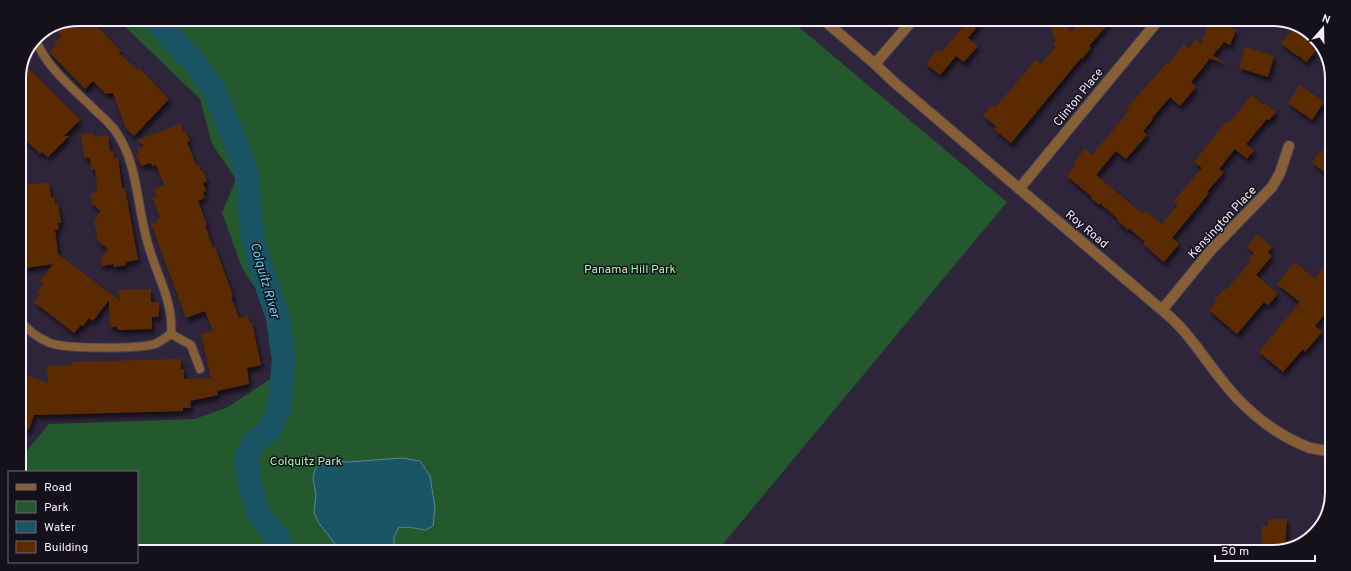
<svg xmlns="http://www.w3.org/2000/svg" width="1351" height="571" viewBox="0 0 1351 571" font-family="Overpass,sans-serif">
  <defs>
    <filter id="shadow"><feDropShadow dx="2.5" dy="4.5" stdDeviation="2" flood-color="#0009"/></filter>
  </defs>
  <rect width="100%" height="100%" fill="#2e253a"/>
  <path fill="#23592c" d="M 117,19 L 793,22 L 1007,202 L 718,550 L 137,548 L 137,472 L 19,472 L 19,460 L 49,424 L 195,419 L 228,407 L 281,372 L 268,307 L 243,270 L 222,213 L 236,179 L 212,144 L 200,99 Z"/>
  <path fill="#195565" stroke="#5b8393" d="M 402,458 L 420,461 L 430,476 L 435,507 L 433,526 L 425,530 L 408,527 L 398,528 L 394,538 L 394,549 L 339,549 L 318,522 L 314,512 L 316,495 L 313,478 L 315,469 L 321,464 L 332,461 L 348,462 Z"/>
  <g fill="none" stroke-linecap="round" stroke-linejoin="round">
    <path stroke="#5b8393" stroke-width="4" d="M 137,547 L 149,546 L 153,548"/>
    <path stroke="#195565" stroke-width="24" d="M 154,19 L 196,64 L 214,90 L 238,148 L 247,176 L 252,233 L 258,259 L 278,318 L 284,360 L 279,410 L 269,430 L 253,444 L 246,458 L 251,488 L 259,515 L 279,540 L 283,548"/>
  </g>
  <path fill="#5c2c00" filter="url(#shadow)" d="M 78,19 L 90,19 L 121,51 L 119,53 L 127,60 L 137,70 L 139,68 L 169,99 L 134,136 L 126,128 L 113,93 L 106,94 L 93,81 L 85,89 L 49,52 L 57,45 L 54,43 L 62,36 L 57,31 L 64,25 Z
    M 967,22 L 981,22 L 968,38 L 978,46 L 964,62 L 956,56 L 940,75 L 926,64 L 938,49 L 942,52 Z
    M 1080,23 L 1109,23 L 1089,46 L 1091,48 L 1082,59 L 1081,58 L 1011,143 L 994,129 L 997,127 L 983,116 L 992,105 L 995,108 L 1036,60 L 1041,64 L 1056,47 L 1053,44 L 1056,40 L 1053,37 L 1052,25 L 1063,24 L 1072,32 Z
    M 1209,23 L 1219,23 L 1236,30 L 1230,45 L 1224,42 L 1213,55 L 1224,63 L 1207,58 L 1209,60 L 1191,82 L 1196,87 L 1180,106 L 1170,97 L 1152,118 L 1153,119 L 1143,131 L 1147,135 L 1126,159 L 1116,151 L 1096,175 L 1143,214 L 1146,211 L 1162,224 L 1178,205 L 1173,202 L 1202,168 L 1194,162 L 1226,122 L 1228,124 L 1252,95 L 1263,105 L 1264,103 L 1276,112 L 1269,120 L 1267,119 L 1246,144 L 1254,150 L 1247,159 L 1235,149 L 1219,169 L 1224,172 L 1207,192 L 1209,193 L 1172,238 L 1179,244 L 1164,262 L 1143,244 L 1145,242 L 1129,228 L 1128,230 L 1117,220 L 1118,219 L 1100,203 L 1099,205 L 1091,198 L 1092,197 L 1067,176 L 1076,164 L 1074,162 L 1085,149 L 1092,155 L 1129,111 L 1126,109 L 1167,63 L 1168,64 L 1184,44 L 1189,48 L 1196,40 L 1201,44 Z
    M 1297,25 L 1317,42 L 1312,48 L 1316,51 L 1306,62 L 1298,55 L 1297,56 L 1281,43 Z
    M 1245,47 L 1274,56 L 1268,77 L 1239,68 Z
    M 24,64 L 80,120 L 64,136 L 69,136 L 48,157 L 42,152 L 40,154 L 19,134 L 19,74 Z
    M 1300,85 L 1324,102 L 1312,120 L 1288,103 Z
    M 181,124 L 183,131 L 185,130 L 190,141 L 187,142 L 196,165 L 198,164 L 201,171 L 203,171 L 207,181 L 203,183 L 206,191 L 203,192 L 205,198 L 198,201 L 207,225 L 205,225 L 213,248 L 215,247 L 233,296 L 231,297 L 239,318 L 248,316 L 250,323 L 252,322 L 261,365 L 247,368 L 249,384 L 217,391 L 218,395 L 190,401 L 191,408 L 183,408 L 183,411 L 34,415 L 29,430 L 19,426 L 19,373 L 48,383 L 47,366 L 71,365 L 71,362 L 181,359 L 181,369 L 184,369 L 184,379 L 211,378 L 201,334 L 213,331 L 205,311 L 186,318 L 151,224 L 158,222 L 157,219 L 160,218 L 153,198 L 157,196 L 154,189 L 164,185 L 156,165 L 152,166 L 151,163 L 141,166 L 136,154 L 139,154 L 137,148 L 144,146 L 137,140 Z
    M 93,133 L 94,137 L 108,135 L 110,151 L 113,151 L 114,158 L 118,157 L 122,189 L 125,188 L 138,260 L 126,262 L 126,265 L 114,267 L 113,264 L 102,266 L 101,259 L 108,249 L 98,241 L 94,221 L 101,211 L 92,204 L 90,194 L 95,193 L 95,191 L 98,190 L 95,169 L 91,170 L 90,158 L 84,158 L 81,134 Z
    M 1323,149 L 1331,156 L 1331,163 L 1324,172 L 1312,162 Z
    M 49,182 L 51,197 L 54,197 L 55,203 L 58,203 L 61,223 L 58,223 L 59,229 L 55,230 L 58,254 L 120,301 L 118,290 L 151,289 L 151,302 L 159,302 L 159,317 L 152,317 L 152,329 L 118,330 L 117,327 L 110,327 L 109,300 L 93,321 L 89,318 L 83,326 L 81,325 L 74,333 L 34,302 L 40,294 L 37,292 L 44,284 L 40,281 L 53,264 L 26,268 L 26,265 L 23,265 L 21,252 L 19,252 L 19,186 Z
    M 1257,234 L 1272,247 L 1268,252 L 1272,256 L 1256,275 L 1278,294 L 1268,305 L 1264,302 L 1237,334 L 1209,310 L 1216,302 L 1214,301 L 1224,289 L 1226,290 L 1251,261 L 1249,259 L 1254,253 L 1247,247 Z
    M 1330,257 L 1330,308 L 1315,326 L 1322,332 L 1305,352 L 1303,349 L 1283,372 L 1259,352 L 1300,302 L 1277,284 L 1295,262 L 1315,279 Z
    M 1268,519 L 1287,519 L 1285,548 L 1273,552 L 1261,552 L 1262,526 L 1268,526 Z"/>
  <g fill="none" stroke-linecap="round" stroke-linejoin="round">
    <defs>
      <path id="lane" d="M 35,38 C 46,68 75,90 97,112 C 103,117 109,123 114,129 C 139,163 136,205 148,244 C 156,274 174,302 171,334
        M 19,319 C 27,330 38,338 50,343 C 65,349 139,349 155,344 C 160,342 166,337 171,334
        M 171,334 L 191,345 L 200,369"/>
      <path id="street" d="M 826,22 L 875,64 L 895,83 L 1162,310 C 1173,319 1183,329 1192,341 C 1207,360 1220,380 1237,398 C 1257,419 1283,438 1310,448 C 1316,449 1322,450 1328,451
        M 875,64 L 911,22
        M 1019,189 L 1156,23
        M 1162,310 L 1211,250 L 1272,187 L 1280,173 L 1289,146"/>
    </defs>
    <use href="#lane" stroke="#4a4155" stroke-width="10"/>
    <use href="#street" stroke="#4a4155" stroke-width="12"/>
    <use href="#lane" stroke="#865f36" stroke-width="8"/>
    <use href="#street" stroke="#865f36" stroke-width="10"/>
  </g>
  <g text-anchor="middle" stroke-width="3" stroke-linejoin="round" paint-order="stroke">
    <g font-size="12" fill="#f4eefd" stroke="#15111a">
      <text transform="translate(1078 97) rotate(-51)" y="4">Clinton Place</text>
      <text transform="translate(1222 222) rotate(-47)" y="4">Kensington Place</text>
      <text transform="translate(1087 229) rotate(40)" y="4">Roy Road</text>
    </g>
    <g font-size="12" fill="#a0f9aa" stroke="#15111a">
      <text x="630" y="273">Panama Hill Park</text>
      <text x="306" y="465">Colquitz Park</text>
    </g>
    <g font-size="13" font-style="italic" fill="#64d5f4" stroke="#15111a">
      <text transform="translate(266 280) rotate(74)" y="5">Colquitz River</text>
    </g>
  </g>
  <path d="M0 0H1351V571H0ZM78 26H1273A52 52 0 0 1 1325 78V493A52 52 0 0 1 1273 545H78A52 52 0 0 1 26 493V78A52 52 0 0 1 78 26Z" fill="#15111a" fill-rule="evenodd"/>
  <path fill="none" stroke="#f4eefd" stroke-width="2" d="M78 26H1273A52 52 0 0 1 1325 78V493A52 52 0 0 1 1273 545H78A52 52 0 0 1 26 493V78A52 52 0 0 1 78 26Z"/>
  <rect x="8" y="471" width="130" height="92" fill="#15111a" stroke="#6e6975"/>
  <rect x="16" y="484" width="20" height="6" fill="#865f36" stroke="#6e6975"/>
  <text x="44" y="491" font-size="12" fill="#f4eefd">Road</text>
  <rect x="16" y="501" width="20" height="12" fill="#23592c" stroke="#6e6975"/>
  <text x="44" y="511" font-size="12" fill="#f4eefd">Park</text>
  <rect x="16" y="521" width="20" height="12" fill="#195565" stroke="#6e6975"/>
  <text x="44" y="531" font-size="12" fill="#f4eefd">Water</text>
  <rect x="16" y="541" width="20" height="12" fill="#5c2c00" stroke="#6e6975"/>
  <text x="44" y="551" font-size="12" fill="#f4eefd">Building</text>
  <g transform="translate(1323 28) rotate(20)" stroke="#15111a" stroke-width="3" paint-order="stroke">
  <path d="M0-3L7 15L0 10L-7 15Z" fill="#f4eefd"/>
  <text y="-6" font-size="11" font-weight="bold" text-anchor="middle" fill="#f4eefd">N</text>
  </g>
  <path d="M1215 555v6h100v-6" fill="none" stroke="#f4eefd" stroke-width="2"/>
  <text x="1221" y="555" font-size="12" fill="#f4eefd" stroke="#15111a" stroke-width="3" paint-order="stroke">50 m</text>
</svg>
